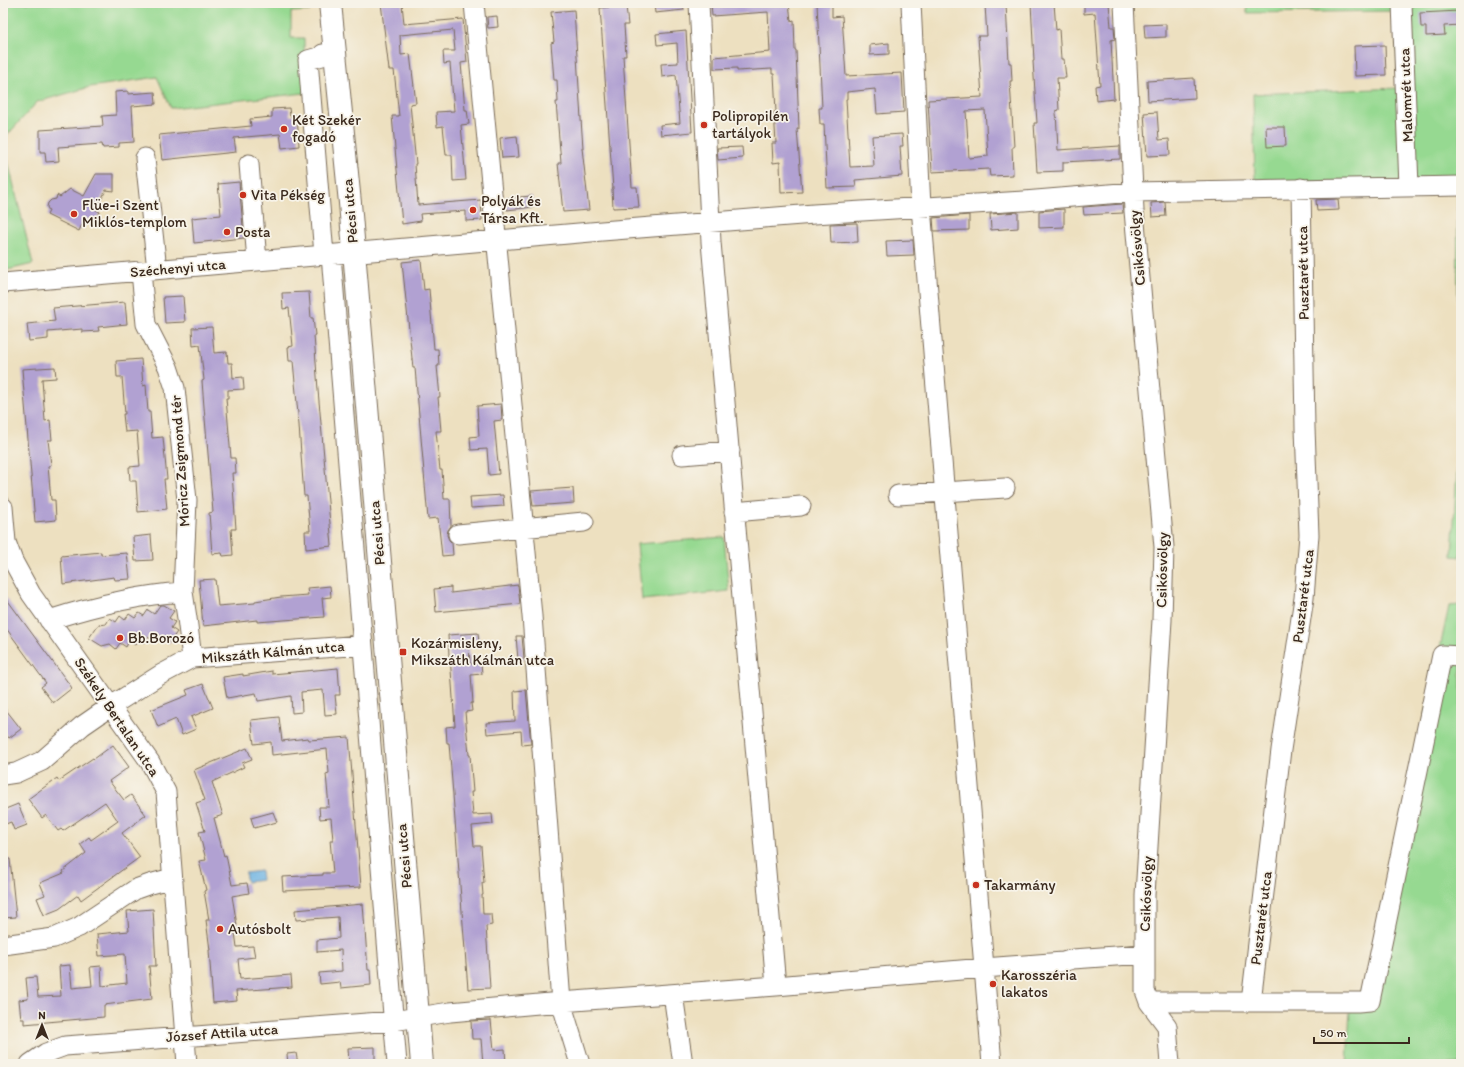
<svg xmlns="http://www.w3.org/2000/svg" width="1464" height="1067" viewBox="0 0 1464 1067" font-family="Itim,sans-serif">
  <rect width="100%" height="100%" fill="#f7f3e8"/>
  <filter id="ink" filterUnits="userSpaceOnUse"><feTurbulence type="fractalNoise" baseFrequency=".025" numOctaves="2"/><feDisplacementMap in="SourceGraphic" scale="8" xChannelSelector="R" yChannelSelector="G"/><feConvolveMatrix kernelMatrix="1 2 1 2 8 2 1 2 1" color-interpolation-filters="sRGB"/></filter>
  <filter id="wash" filterUnits="userSpaceOnUse"><feTurbulence type="fractalNoise" baseFrequency=".012" numOctaves="4" result="noise"/><feDisplacementMap in="SourceGraphic" scale="16" xChannelSelector="R" yChannelSelector="G"/><feGaussianBlur stdDeviation="0.9" result="paint"/><feColorMatrix in="noise" values="0 0 0 0 0 0 0 0 0 0 0 0 0 0 0 0 0 1.4 0 .05"/><feComposite in="paint" operator="in"/></filter>
  <g filter="url(#wash)">
    <rect width="100%" height="100%" fill="#ede0c0"/>
    <path fill="#96d991" stroke="#688258" d="M 3,3 L 309,3 L 310,11 L 291,12 L 291,38 L 304,38 L 305,93 L 171,108 L 157,77 L 90,87 L 37,102 L 3,140 Z
      M 1246,3 L 1461,3 L 1461,557 L 1452,556 L 1459,434 L 1457,180 L 1255,183 L 1253,94 L 1399,88 L 1395,11 L 1247,13 Z
      M 3,141 L 33,264 L 3,271 Z
      M 724,537 L 729,591 L 642,600 L 637,544 Z
      M 1461,605 L 1461,1064 L 1347,1064 L 1350,1009 L 1369,980 L 1449,606 Z"/>
    <path fill="#6db3e3" stroke="#546e80" d="M 261,871 L 262,880 L 247,882 L 245,873 Z"/>
    <g id="blocks">
      <path fill="#b1a1d2" fill-rule="evenodd" d="M 381,3 L 402,3 L 404,24 L 463,19 L 467,62 L 461,63 L 465,110 L 467,110 L 469,124 L 461,125 L 466,180 L 453,181 L 452,155 L 446,155 L 443,126 L 437,127 L 436,112 L 454,111 L 450,63 L 444,64 L 443,51 L 455,51 L 453,30 L 400,35 L 401,55 L 410,54 L 416,103 L 410,104 L 416,164 L 415,164 L 418,205 L 481,200 L 482,220 L 466,221 L 466,211 L 420,214 L 421,221 L 402,224 L 392,116 L 399,116 L 394,70 L 389,70 Z
        M 683,3 L 684,10 L 655,13 L 654,4 Z
        M 711,3 L 789,3 L 791,21 L 794,20 L 795,50 L 796,50 L 799,129 L 797,129 L 802,192 L 781,193 L 780,162 L 773,163 L 772,143 L 776,143 L 774,112 L 776,112 L 774,74 L 772,74 L 772,69 L 737,71 L 737,68 L 714,69 L 714,57 L 770,52 L 768,12 L 712,16 Z
        M 817,3 L 832,3 L 832,17 L 842,16 L 846,76 L 902,73 L 904,112 L 877,114 L 875,89 L 847,92 L 847,99 L 846,99 L 850,167 L 874,166 L 872,136 L 902,134 L 903,146 L 900,146 L 902,176 L 855,180 L 856,187 L 827,188 L 824,124 L 820,124 L 819,108 L 822,108 Z
        M 1031,3 L 1054,3 L 1056,30 L 1059,29 L 1061,59 L 1064,59 L 1066,78 L 1057,78 L 1059,110 L 1056,111 L 1058,150 L 1120,146 L 1120,159 L 1063,162 L 1063,171 L 1037,172 L 1034,123 L 1037,123 L 1033,61 L 1034,61 Z
        M 1084,3 L 1109,3 L 1111,27 L 1114,27 L 1115,39 L 1111,40 L 1114,99 L 1096,101 L 1095,86 L 1100,85 L 1095,13 L 1084,14 Z
        M 1006,4 L 1009,63 L 1011,63 L 1012,81 L 1010,81 L 1014,147 L 1012,147 L 1013,175 L 990,176 L 989,169 L 932,172 L 928,100 L 982,97 L 978,36 L 987,36 L 985,5 ZM 985,110 L 988,156 L 969,158 L 966,111 Z
        M 626,6 L 628,25 L 624,25 L 626,56 L 623,56 L 632,187 L 637,187 L 639,207 L 613,208 L 612,189 L 613,189 L 600,8 Z
        M 574,10 L 581,119 L 583,148 L 582,148 L 589,210 L 563,212 L 558,163 L 561,163 L 556,102 L 558,102 L 557,80 L 554,80 L 551,43 L 554,42 L 551,12 Z
        M 1459,11 L 1460,25 L 1444,26 L 1445,35 L 1426,36 L 1426,27 L 1421,27 L 1420,13 Z
        M 497,16 L 498,27 L 488,28 L 487,17 Z
        M 1166,24 L 1166,37 L 1145,38 L 1144,25 Z
        M 686,31 L 692,132 L 661,135 L 660,125 L 680,123 L 676,75 L 662,77 L 661,64 L 678,63 L 677,43 L 657,45 L 656,34 Z
        M 889,43 L 889,54 L 870,55 L 870,45 Z
        M 1385,45 L 1386,75 L 1355,76 L 1354,46 Z
        M 1194,78 L 1195,98 L 1148,101 L 1147,81 Z
        M 128,91 L 128,94 L 155,92 L 156,104 L 132,106 L 134,142 L 119,143 L 119,147 L 103,148 L 102,144 L 58,147 L 59,161 L 46,162 L 45,152 L 40,152 L 40,130 L 103,126 L 102,116 L 116,115 L 115,92 Z
        M 289,108 L 290,116 L 297,115 L 299,146 L 282,148 L 280,134 L 234,138 L 236,152 L 162,160 L 159,135 L 251,126 L 250,119 L 272,117 L 272,109 Z
        M 1157,112 L 1159,140 L 1169,139 L 1170,155 L 1147,156 L 1144,113 Z
        M 1266,127 L 1285,127 L 1286,146 L 1267,147 Z
        M 517,136 L 519,157 L 502,158 L 500,138 Z
        M 742,147 L 743,158 L 718,160 L 717,148 Z
        M 96,174 L 114,174 L 114,191 L 106,190 L 96,210 L 100,212 L 95,222 L 85,218 L 79,231 L 47,215 L 49,211 L 47,207 L 48,203 L 51,200 L 56,199 L 57,195 L 60,197 L 70,189 L 84,196 Z
        M 239,182 L 244,238 L 194,243 L 192,218 L 221,215 L 218,184 Z
        M 532,196 L 533,207 L 507,210 L 506,198 Z
        M 1338,199 L 1339,210 L 1317,211 L 1316,200 Z
        M 1165,202 L 1166,216 L 1152,217 L 1151,203 Z
        M 1122,204 L 1123,213 L 1084,215 L 1083,207 Z
        M 1064,209 L 1064,227 L 1039,228 L 1039,211 Z
        M 1018,212 L 1018,228 L 991,230 L 990,214 Z
        M 969,215 L 969,230 L 934,231 L 933,218 Z
        M 857,223 L 858,242 L 831,243 L 830,224 Z
        M 913,240 L 914,255 L 887,256 L 886,241 Z
        M 421,260 L 424,290 L 429,289 L 434,349 L 438,349 L 439,366 L 437,366 L 440,397 L 438,397 L 441,431 L 436,431 L 440,470 L 442,470 L 444,499 L 450,499 L 451,526 L 448,530 L 447,535 L 449,540 L 452,543 L 453,555 L 442,556 L 438,518 L 428,519 L 415,368 L 413,368 L 402,262 Z
        M 309,292 L 311,318 L 313,318 L 315,335 L 314,335 L 318,390 L 332,546 L 306,549 L 305,531 L 310,531 L 307,496 L 304,496 L 302,469 L 299,425 L 293,361 L 289,361 L 288,347 L 293,346 L 289,308 L 283,309 L 282,293 Z
        M 183,296 L 185,322 L 165,323 L 163,297 Z
        M 125,302 L 127,324 L 98,327 L 99,331 L 82,332 L 82,329 L 48,332 L 48,339 L 29,341 L 27,324 L 55,321 L 53,308 Z
        M 212,327 L 214,353 L 227,352 L 228,363 L 232,363 L 233,378 L 243,377 L 244,389 L 228,390 L 228,398 L 226,398 L 231,458 L 235,458 L 236,473 L 232,473 L 236,529 L 231,529 L 233,555 L 223,556 L 222,553 L 212,554 L 209,513 L 213,512 L 204,407 L 202,381 L 204,380 L 200,345 L 193,346 L 192,328 Z
        M 141,359 L 143,386 L 146,385 L 148,412 L 150,412 L 152,438 L 163,437 L 167,479 L 164,479 L 167,509 L 138,512 L 136,481 L 130,481 L 129,467 L 140,466 L 137,431 L 125,432 L 123,414 L 125,414 L 122,377 L 117,377 L 116,361 Z
        M 55,367 L 56,378 L 42,379 L 45,421 L 50,420 L 52,440 L 48,440 L 51,465 L 48,466 L 51,500 L 55,500 L 56,520 L 35,522 L 22,369 Z
        M 501,404 L 502,420 L 494,421 L 499,474 L 489,475 L 487,449 L 471,450 L 470,437 L 479,436 L 477,406 Z
        M 573,488 L 574,503 L 533,506 L 531,491 Z
        M 503,495 L 504,506 L 471,508 L 470,497 Z
        M 151,535 L 153,560 L 135,561 L 133,537 Z
        M 101,552 L 101,555 L 127,553 L 130,579 L 115,580 L 114,577 L 63,584 L 61,556 Z
        M 215,579 L 218,606 L 255,603 L 255,601 L 281,597 L 308,595 L 307,588 L 320,587 L 330,586 L 331,597 L 322,598 L 324,617 L 257,622 L 257,620 L 203,626 L 199,580 Z
        M 518,585 L 520,604 L 436,612 L 434,589 L 451,587 L 451,593 Z
        M 3,594 L 72,688 L 53,703 L 41,687 L 46,683 L 3,624 Z
        M 160,605 L 164,605 L 174,611 L 169,618 L 175,622 L 171,628 L 177,632 L 169,643 L 158,635 L 154,641 L 148,637 L 144,643 L 139,639 L 135,645 L 129,641 L 126,647 L 120,643 L 116,649 L 110,644 L 102,646 L 89,638 L 98,625 L 106,624 L 110,618 L 116,622 L 120,616 L 125,620 L 129,614 L 135,618 L 139,613 L 144,616 L 148,610 L 154,614 Z
        M 478,633 L 479,643 L 469,644 L 470,664 L 481,663 L 482,674 L 471,675 L 473,703 L 471,703 L 472,711 L 465,712 L 469,755 L 470,755 L 473,792 L 471,792 L 473,815 L 492,814 L 493,824 L 472,826 L 474,846 L 481,846 L 484,883 L 482,883 L 483,895 L 482,895 L 483,914 L 491,914 L 492,925 L 486,926 L 490,988 L 468,989 L 449,743 L 447,743 L 446,727 L 455,726 L 450,656 L 449,656 L 448,635 Z
        M 516,636 L 522,636 L 524,659 L 518,660 Z
        M 338,668 L 340,695 L 335,695 L 337,714 L 325,715 L 323,690 L 301,692 L 302,712 L 292,713 L 291,696 L 258,701 L 256,693 L 227,698 L 223,677 L 243,674 L 243,676 L 272,671 L 272,674 Z
        M 203,684 L 213,708 L 191,717 L 196,729 L 182,735 L 176,719 L 158,727 L 151,710 L 188,695 L 186,690 Z
        M 526,690 L 531,744 L 522,745 L 521,731 L 487,734 L 486,723 L 515,721 L 514,691 Z
        M 3,706 L 21,729 L 9,738 L 3,731 Z
        M 279,717 L 282,741 L 308,738 L 309,740 L 349,737 L 361,887 L 283,891 L 282,877 L 323,875 L 323,873 L 333,873 L 330,840 L 333,840 L 331,818 L 320,819 L 319,807 L 329,807 L 326,774 L 329,773 L 327,749 L 272,755 L 271,742 L 254,744 L 251,720 Z
        M 113,745 L 129,767 L 109,781 L 124,800 L 131,795 L 146,815 L 122,833 L 140,857 L 81,900 L 78,895 L 59,909 L 44,915 L 37,898 L 45,895 L 40,883 L 64,873 L 63,871 L 86,853 L 80,844 L 89,837 L 91,840 L 118,821 L 105,802 L 63,831 L 61,829 L 58,831 L 46,815 L 42,818 L 28,799 L 57,778 L 59,781 L 93,758 L 94,759 Z
        M 247,748 L 252,759 L 242,763 L 244,767 L 212,782 L 223,815 L 214,818 L 224,856 L 226,855 L 232,885 L 247,883 L 249,893 L 232,896 L 237,925 L 234,925 L 237,947 L 253,946 L 255,957 L 238,959 L 240,979 L 291,975 L 292,987 L 236,991 L 237,1001 L 213,1003 L 209,950 L 210,950 L 206,920 L 209,920 L 204,891 L 206,890 L 199,861 L 206,860 L 199,832 L 205,831 L 196,803 L 205,800 L 194,770 Z
        M 18,804 L 27,825 L 14,830 L 11,822 L 3,825 L 3,810 Z
        M 273,812 L 277,822 L 254,828 L 251,818 Z
        M 3,859 L 10,859 L 16,917 L 3,918 Z
        M 363,904 L 368,970 L 370,970 L 371,985 L 341,988 L 340,982 L 320,984 L 319,973 L 342,971 L 341,950 L 317,952 L 317,940 L 339,938 L 338,917 L 296,920 L 295,910 Z
        M 153,909 L 156,966 L 149,966 L 152,999 L 104,1005 L 104,1017 L 24,1024 L 24,1019 L 21,1019 L 19,1000 L 28,999 L 26,978 L 36,977 L 38,997 L 61,996 L 59,966 L 70,965 L 72,988 L 92,986 L 90,967 L 101,966 L 102,986 L 127,983 L 125,954 L 99,956 L 97,934 L 129,931 L 127,911 Z
        M 491,1020 L 494,1050 L 505,1049 L 506,1064 L 483,1064 L 481,1039 L 472,1039 L 471,1021 Z
        M 375,1047 L 375,1062 L 349,1063 L 348,1048 Z
        M 296,1053 L 298,1064 L 288,1064 L 287,1054 Z"/>
    </g>
  </g>
  <g filter="url(#ink)">
    <use href="#blocks" fill-opacity="0" stroke="#796a57" stroke-width="1"/>
    <g fill="none" stroke-linecap="round" stroke-linejoin="round">
      <defs>
        <path id="minor" d="M 474,3 L 532,616 L 561,1002 L 580,1064
          M 699,3 L 711,242 L 776,986
          M 911,3 L 921,207 L 992,1064
          M 1124,3 L 1134,211 L 1164,547 L 1162,620 L 1145,895 L 1145,991 L 1149,1002 L 1167,1026 L 1170,1064
          M 1402,3 L 1409,187
          M 145,158 L 157,270
          M 249,164 L 257,261
          M 324,255 L 308,60 L 322,56 L 323,54 L 335,53
          M 331,255 L 397,1064
          M 141,272 L 146,324 L 168,367 L 175,388 L 187,500 L 183,592 L 187,618 L 192,658
          M 3,283 L 602,231 L 814,214 L 1024,201 L 1133,192 L 1461,186
          M 682,455 L 730,451
          M 898,495 L 1005,488
          M 3,507 L 6,542 L 13,561 L 31,594 L 150,762 L 166,792 L 187,1064
          M 734,512 L 801,506
          M 458,534 L 584,522
          M 49,620 C 93,606 136,595 183,592
          M 3,775 L 16,773 L 42,761 L 82,726 L 111,706 L 160,675 L 192,658 L 362,645
          M 3,945 L 54,938 L 79,927 L 136,889 L 150,884 L 172,878
          M 673,994 L 683,1064
          M 1149,1002 L 1358,1002 L 1370,1001 L 1442,655 L 1461,656
          M 1251,1002 L 1281,750 L 1304,598 L 1309,535 L 1305,428 L 1301,188
          M 30,1064 L 46,1053 L 65,1046 L 393,1021 L 450,1012 L 561,1002 L 776,986 L 984,968 L 1063,962 L 1073,959 L 1144,954"/>
        <path id="major" d="M 330,3 L 350,203 L 422,1064"/>
      </defs>
      <use href="#minor" stroke="#796a57" stroke-width="21"/>
      <use href="#major" stroke="#796a57" stroke-width="24"/>
      <use href="#minor" stroke="#fff" stroke-width="19"/>
      <use href="#major" stroke="#fff" stroke-width="22"/>
    </g>
  </g>
  <g fill="#c8321e" stroke="#f7f3e8" stroke-width="1.5">
    <circle cx="704" cy="125" r="4"/>
    <circle cx="284" cy="129" r="4"/>
    <circle cx="243" cy="195" r="4"/>
    <circle cx="473" cy="210" r="4"/>
    <circle cx="74" cy="214" r="4"/>
    <circle cx="227" cy="232" r="4"/>
    <circle cx="120" cy="638" r="4"/>
    <rect x="399" y="648" width="8" height="8" rx="2"/>
    <circle cx="976" cy="885" r="4"/>
    <circle cx="220" cy="929" r="4"/>
    <circle cx="993" cy="984" r="4"/>
  </g>
  <g text-anchor="middle" stroke-width="3.5" stroke-linejoin="round" paint-order="stroke">
    <g font-size="15" fill="#3b2a1e" stroke="#f7f3e8">
      <text transform="translate(1406 95) rotate(-92)" y="5">Malomrét utca</text>
      <text transform="translate(350 211) rotate(-95)" y="5">Pécsi utca</text>
      <text transform="translate(1137 248) rotate(-95)" y="5">Csikósvölgy</text>
      <text transform="translate(178 268) rotate(-5)" y="5">Széchenyi utca</text>
      <text transform="translate(1303 273) rotate(-91)" y="5">Pusztarét utca</text>
      <text transform="translate(180 461) rotate(-94)" y="5">Móricz Zsigmond tér</text>
      <text transform="translate(377 533) rotate(-95)" y="5">Pécsi utca</text>
      <text transform="translate(1162 570) rotate(-89)" y="5">Csikósvölgy</text>
      <text transform="translate(1303 596) rotate(-83)" y="5">Pusztarét utca</text>
      <text transform="translate(273 652) rotate(-5)" y="5">Mikszáth Kálmán utca</text>
      <text transform="translate(117 717) rotate(56)" y="5">Székely Bertalan utca</text>
      <text transform="translate(404 856) rotate(-95)" y="5">Pécsi utca</text>
      <text transform="translate(1146 894) rotate(-88)" y="5">Csikósvölgy</text>
      <text transform="translate(1261 918) rotate(-83)" y="5">Pusztarét utca</text>
      <text transform="translate(222 1033) rotate(-4)" y="5">József Attila utca</text>
    </g>
    <g font-size="15" fill="#3b2a1e" stroke="#f7f3e8" text-anchor="start">
      <text x="712" y="121">Polipropilén<tspan x="712" dy="17">tartályok</tspan></text>
      <text x="292" y="125">Két Szekér<tspan x="292" dy="17">fogadó</tspan></text>
      <text x="251" y="200">Vita Pékség</text>
      <text x="481" y="206">Polyák és<tspan x="481" dy="17">Társa Kft.</tspan></text>
      <text x="82" y="210">Flüe-i Szent<tspan x="82" dy="17">Miklós-templom</tspan></text>
      <text x="235" y="237">Posta</text>
      <text x="128" y="643">Bb.Borozó</text>
      <text x="411" y="648">Kozármisleny,<tspan x="411" dy="17">Mikszáth Kálmán utca</tspan></text>
      <text x="984" y="890">Takarmány</text>
      <text x="228" y="934">Autósbolt</text>
      <text x="1001" y="980">Karosszéria<tspan x="1001" dy="17">lakatos</tspan></text>
    </g>
  </g>
  <rect width="1464" height="1067" fill="none" stroke="#f7f3e8" stroke-width="16"/>
  <g transform="translate(42 1025)" stroke="#f7f3e8" stroke-width="3" paint-order="stroke">
  <path d="M0-3L7 15L0 10L-7 15Z" fill="#3b2a1e"/>
  <text y="-6" font-size="11" font-weight="bold" text-anchor="middle" fill="#3b2a1e">N</text>
  </g>
  <path d="M1314 1037v6h95v-6" fill="none" stroke="#3b2a1e" stroke-width="2"/>
  <text x="1320" y="1037" font-size="12" fill="#3b2a1e" stroke="#f7f3e8" stroke-width="3" paint-order="stroke">50 m</text>
</svg>
